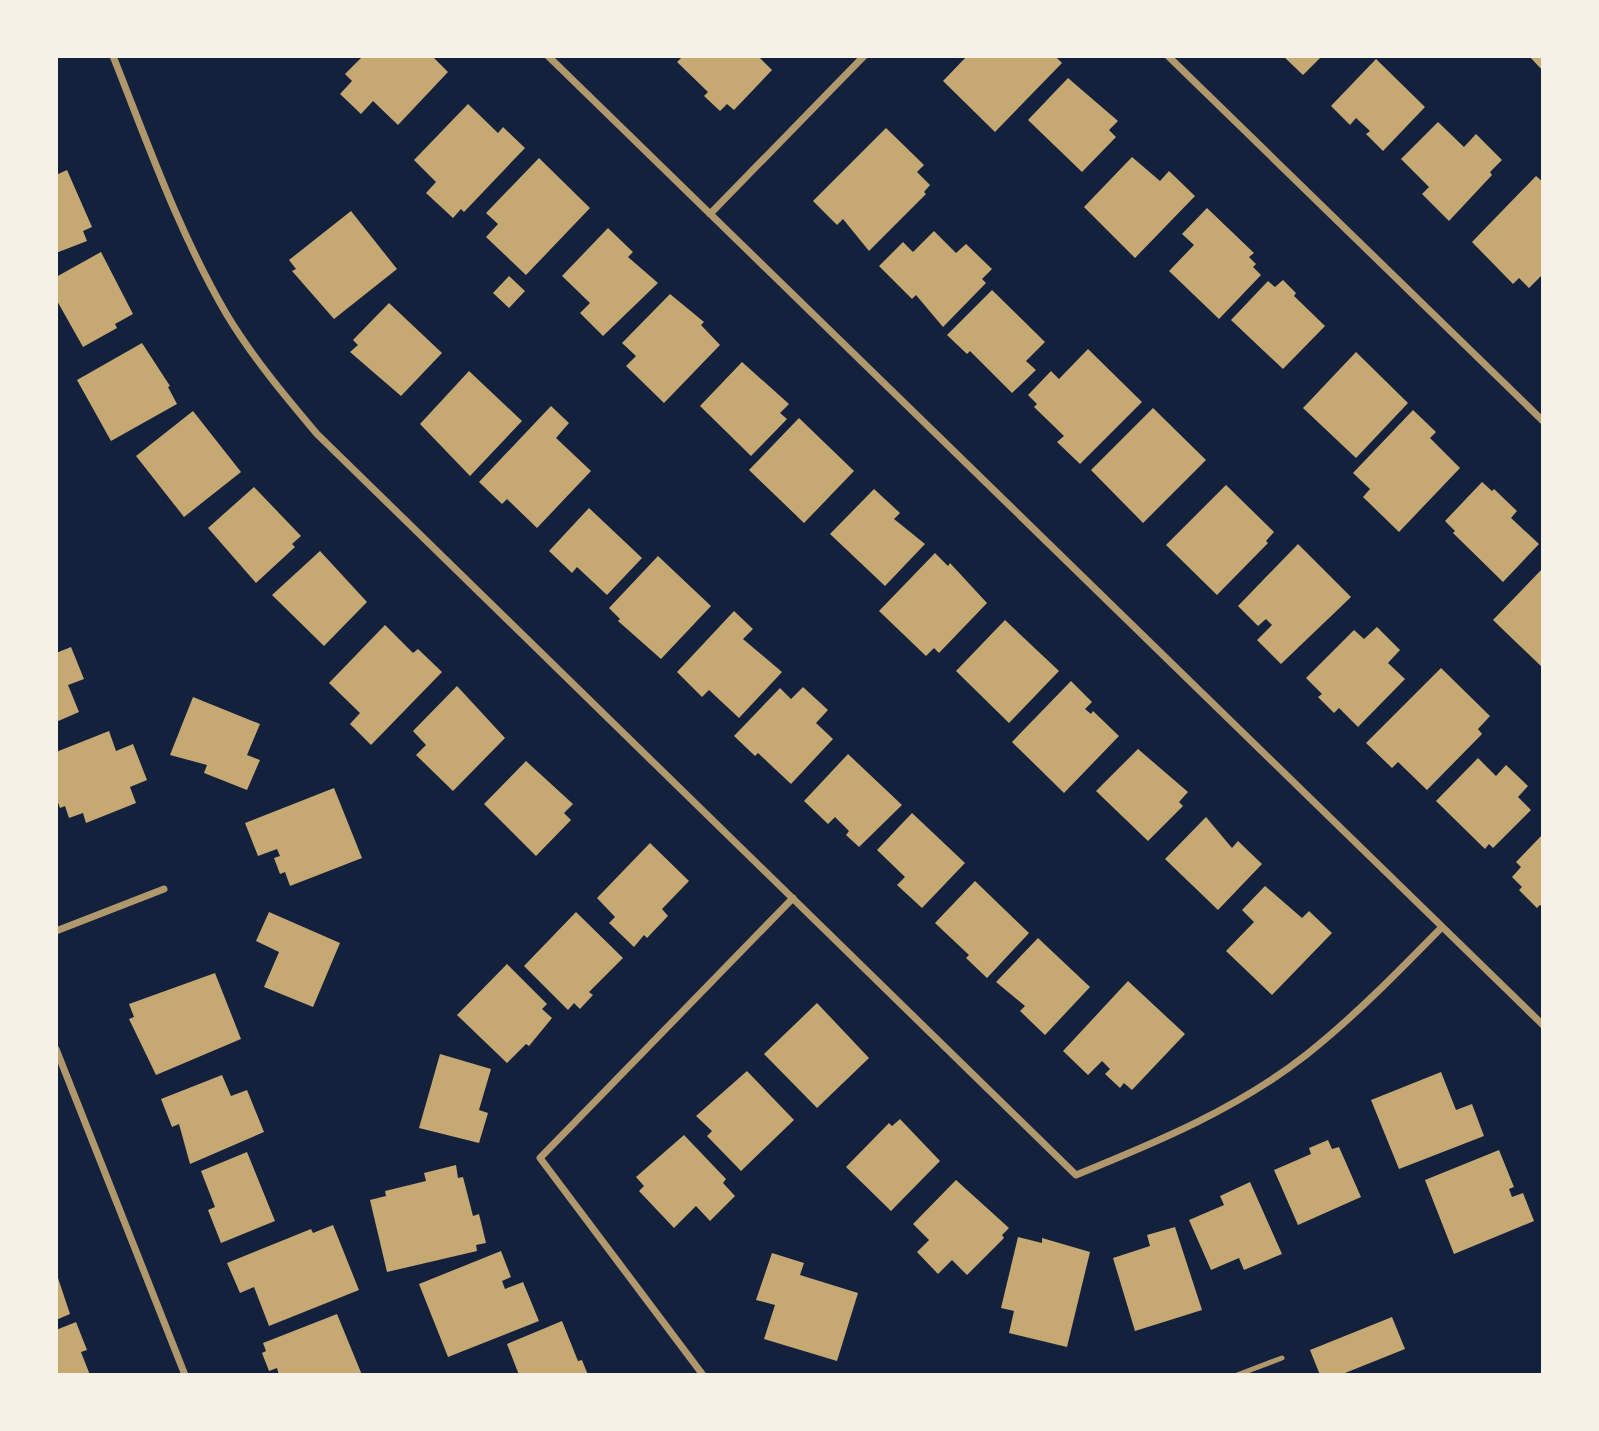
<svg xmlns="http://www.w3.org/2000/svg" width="1599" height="1431" viewBox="0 0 1599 1431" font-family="'Work Sans',sans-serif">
  <rect width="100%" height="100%" fill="#14213d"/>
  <path fill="#c6a872" d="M 363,56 L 432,56 L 448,72 L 398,125 L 373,101 L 361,114 L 340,94 L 352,81 L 345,74 Z
    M 683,56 L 758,56 L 772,70 L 734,110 L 727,104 L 720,111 L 704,96 L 708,92 L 677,62 Z
    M 967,56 L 1055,56 L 1062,63 L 995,132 L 943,81 Z
    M 1283,56 L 1322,56 L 1303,75 Z
    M 1529,56 L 1543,56 L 1543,71 Z
    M 1376,59 L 1425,107 L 1383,151 L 1366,134 L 1370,131 L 1356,118 L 1350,125 L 1331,106 Z
    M 1068,78 L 1118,121 L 1109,130 L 1116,137 L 1082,172 L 1028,120 Z
    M 468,104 L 498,133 L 503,127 L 525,148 L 464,212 L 461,209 L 453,218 L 426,193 L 436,182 L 414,160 Z
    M 1438,122 L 1464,147 L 1476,134 L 1502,160 L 1490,172 L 1492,175 L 1449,221 L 1422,194 L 1429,187 L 1401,159 Z
    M 886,128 L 924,165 L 917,172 L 930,185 L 924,192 L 926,194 L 869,251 L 843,219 L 837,225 L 813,201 Z
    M 1132,157 L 1160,181 L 1169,171 L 1195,196 L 1135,258 L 1084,207 Z
    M 539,158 L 590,208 L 526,275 L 486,237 L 498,224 L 486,213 Z
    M 67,170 L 92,227 L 83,231 L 87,241 L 56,253 L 56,175 Z
    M 1536,176 L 1543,182 L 1543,274 L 1529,288 L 1519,278 L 1513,284 L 1472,242 Z
    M 1207,208 L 1254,253 L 1249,257 L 1256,264 L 1253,267 L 1261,275 L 1219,319 L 1169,271 L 1194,245 L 1182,234 Z
    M 351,211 L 397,269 L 334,319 L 292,271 L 296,269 L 289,260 Z
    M 608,228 L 633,252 L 628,257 L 658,283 L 603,336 L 580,313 L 590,303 L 562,276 Z
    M 934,231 L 956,253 L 966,244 L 992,269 L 982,279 L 986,283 L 943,327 L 916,295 L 912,299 L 879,266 L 903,242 L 913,252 Z
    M 101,252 L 133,314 L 115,324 L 117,328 L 83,347 L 56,299 L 56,277 Z
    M 509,276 L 525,291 L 509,308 L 493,293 Z
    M 1283,280 L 1296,293 L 1294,296 L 1325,326 L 1283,369 L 1231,320 L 1268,281 L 1275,287 Z
    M 992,290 L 1045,342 L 1026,361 L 1036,370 L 1012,393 L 970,351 L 967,354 L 947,335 Z
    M 670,294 L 704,322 L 701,325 L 720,345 L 664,403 L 626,366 L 636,356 L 622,343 Z
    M 389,303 L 442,353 L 401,396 L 350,352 L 358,345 L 353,340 Z
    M 142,343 L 170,386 L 168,387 L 177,404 L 111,441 L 77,380 Z
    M 1088,349 L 1142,402 L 1080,464 L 1057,442 L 1064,436 L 1034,407 L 1037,404 L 1028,395 L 1051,371 L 1059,379 Z
    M 1356,352 L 1408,403 L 1356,458 L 1303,408 Z
    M 742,362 L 789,404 L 780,413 L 787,419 L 751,456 L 700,406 Z
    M 469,371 L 522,421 L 470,476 L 420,424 Z
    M 551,406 L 569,423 L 556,438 L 591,471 L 537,528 L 507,499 L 502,504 L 479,482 Z
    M 1153,408 L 1206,460 L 1143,523 L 1091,470 Z
    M 1413,410 L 1436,432 L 1430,438 L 1460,468 L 1399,532 L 1363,497 L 1370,489 L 1353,473 Z
    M 193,411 L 241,472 L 184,517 L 136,456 Z
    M 799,418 L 854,471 L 804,523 L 749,470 Z
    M 1482,482 L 1492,491 L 1494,489 L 1517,511 L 1511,518 L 1539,544 L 1503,582 L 1453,533 L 1455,531 L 1445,521 Z
    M 1226,485 L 1274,532 L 1266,541 L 1268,543 L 1217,595 L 1166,545 Z
    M 254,487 L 301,536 L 292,544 L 295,547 L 256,583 L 208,528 Z
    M 874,489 L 900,513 L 894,519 L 925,544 L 885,586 L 830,534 Z
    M 589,508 L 642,558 L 607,595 L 577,567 L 572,573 L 549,551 Z
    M 1298,544 L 1351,597 L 1281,664 L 1257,640 L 1272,625 L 1266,619 L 1258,626 L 1238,606 Z
    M 320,551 L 367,602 L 324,646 L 272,595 Z
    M 935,553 L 948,566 L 950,563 L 987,603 L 939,653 L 934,648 L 926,656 L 879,611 Z
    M 658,556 L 711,606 L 661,659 L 618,621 L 620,619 L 609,608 Z
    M 1543,568 L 1543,668 L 1493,620 Z
    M 734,611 L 753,629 L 743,639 L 782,672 L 739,718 L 709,690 L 702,697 L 677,672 Z
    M 1005,620 L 1059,671 L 1009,723 L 956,671 Z
    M 385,625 L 413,653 L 418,649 L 442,672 L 371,745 L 350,724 L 360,713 L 329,683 Z
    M 1377,627 L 1400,650 L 1388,663 L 1405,679 L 1358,727 L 1339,708 L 1334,713 L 1318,697 L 1322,694 L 1306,678 L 1354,630 L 1364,639 Z
    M 71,647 L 84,679 L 68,685 L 79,712 L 56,722 L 56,653 Z
    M 1441,668 L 1490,716 L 1478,729 L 1482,734 L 1427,790 L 1398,762 L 1392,768 L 1366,743 Z
    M 1071,681 L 1092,702 L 1085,709 L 1091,714 L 1093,711 L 1119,736 L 1064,793 L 1012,742 Z
    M 457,686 L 505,738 L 453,791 L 416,755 L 426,745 L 413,731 Z
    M 803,687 L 828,710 L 816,723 L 833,739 L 791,784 L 758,753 L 755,756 L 734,736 L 780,688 L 791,699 Z
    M 193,697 L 260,724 L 247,755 L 260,760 L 247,790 L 204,773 L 207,765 L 170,755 Z
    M 109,731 L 116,751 L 133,744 L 147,780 L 130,787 L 136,803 L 86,823 L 83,813 L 69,818 L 65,806 L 60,808 L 56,797 L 56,752 Z
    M 1138,749 L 1188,792 L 1179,802 L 1183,806 L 1148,841 L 1096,791 Z
    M 848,754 L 902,805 L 859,847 L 846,835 L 849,831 L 835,817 L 828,824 L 804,801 Z
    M 1478,758 L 1496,776 L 1506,765 L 1528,786 L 1518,797 L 1531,810 L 1493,848 L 1489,844 L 1485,849 L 1436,801 Z
    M 526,761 L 573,804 L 564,813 L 571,820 L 536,856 L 484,804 Z
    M 334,788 L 362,858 L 290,886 L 285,872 L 280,874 L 274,858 L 280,856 L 277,849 L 258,856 L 245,823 Z
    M 912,813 L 965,863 L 922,908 L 897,885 L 905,877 L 877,850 Z
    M 1206,817 L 1232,848 L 1238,841 L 1262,864 L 1218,910 L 1165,859 Z
    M 1543,834 L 1543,907 L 1540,905 L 1537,908 L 1519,890 L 1522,887 L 1512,877 L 1521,867 L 1516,862 Z
    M 650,843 L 689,881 L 662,909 L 668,916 L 647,938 L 644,935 L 634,947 L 609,923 L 615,917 L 597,898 Z
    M 975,881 L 1029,933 L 987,978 L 966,958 L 969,955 L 935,923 Z
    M 1265,886 L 1302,918 L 1309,911 L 1332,933 L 1272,995 L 1226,951 L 1254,922 L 1242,910 Z
    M 269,912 L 340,943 L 313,1007 L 264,987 L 279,952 L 256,941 Z
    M 576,912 L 623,958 L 589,992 L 593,995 L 580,1009 L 574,1003 L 568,1010 L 524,966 Z
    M 1038,938 L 1090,987 L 1045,1035 L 1020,1011 L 1025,1006 L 996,982 Z
    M 507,964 L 547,1004 L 542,1009 L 552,1018 L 529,1046 L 526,1044 L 507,1063 L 457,1015 Z
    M 215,973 L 241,1039 L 156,1075 L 129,1019 L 134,1017 L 129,1004 Z
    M 1128,981 L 1185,1034 L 1132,1090 L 1124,1083 L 1120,1088 L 1105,1074 L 1110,1069 L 1102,1061 L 1088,1075 L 1063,1051 Z
    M 817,1003 L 869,1058 L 817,1108 L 764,1054 Z
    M 440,1054 L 491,1069 L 479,1110 L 488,1113 L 479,1143 L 419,1128 Z
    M 747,1071 L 794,1120 L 741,1171 L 707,1136 L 712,1131 L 696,1116 Z
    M 1441,1072 L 1456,1110 L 1472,1104 L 1484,1136 L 1399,1169 L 1371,1100 Z
    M 222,1075 L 231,1096 L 247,1090 L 264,1132 L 190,1164 L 179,1124 L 172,1127 L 161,1099 Z
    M 900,1119 L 940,1161 L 891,1211 L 846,1167 L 889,1123 L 892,1126 Z
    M 684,1135 L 726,1179 L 723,1183 L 735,1196 L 710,1221 L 696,1206 L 674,1228 L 639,1191 L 644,1186 L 636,1177 Z
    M 1328,1140 L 1332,1149 L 1339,1147 L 1361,1197 L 1298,1225 L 1274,1170 L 1311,1154 L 1309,1148 Z
    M 1499,1150 L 1514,1187 L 1509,1189 L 1512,1197 L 1523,1193 L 1534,1221 L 1454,1254 L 1425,1180 Z
    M 247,1152 L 275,1221 L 221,1243 L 208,1210 L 215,1207 L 201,1171 Z
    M 456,1165 L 458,1178 L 463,1177 L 473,1216 L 479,1214 L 486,1243 L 476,1245 L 477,1251 L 387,1272 L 370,1200 L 386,1196 L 385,1191 L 426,1181 L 424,1173 Z
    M 956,1180 L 1009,1228 L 1002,1235 L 1004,1238 L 967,1275 L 952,1260 L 938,1274 L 917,1252 L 929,1240 L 913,1224 Z
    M 1250,1182 L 1282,1254 L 1244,1270 L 1239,1258 L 1211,1270 L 1189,1220 L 1224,1205 L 1220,1196 Z
    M 333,1225 L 359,1290 L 269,1326 L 254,1287 L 240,1293 L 227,1263 L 311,1229 L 313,1233 Z
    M 1175,1227 L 1202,1310 L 1135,1331 L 1113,1258 L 1150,1246 L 1147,1235 Z
    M 1018,1237 L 1042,1243 L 1042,1238 L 1090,1252 L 1067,1347 L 1009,1333 L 1014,1311 L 1001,1308 Z
    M 501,1251 L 511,1277 L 502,1281 L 505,1289 L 523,1282 L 539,1321 L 448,1357 L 419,1284 Z
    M 772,1253 L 804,1263 L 800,1275 L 858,1293 L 837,1361 L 764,1339 L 775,1305 L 756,1300 Z
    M 56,1272 L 70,1314 L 56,1320 Z
    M 337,1314 L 362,1375 L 279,1375 L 277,1368 L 269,1371 L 262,1353 L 266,1351 L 263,1343 Z
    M 1392,1317 L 1405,1349 L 1340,1375 L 1320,1375 L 1310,1350 Z
    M 562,1321 L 578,1361 L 582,1360 L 588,1375 L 519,1375 L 507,1344 Z
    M 76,1322 L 87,1350 L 81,1352 L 90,1375 L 56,1375 L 56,1330 Z"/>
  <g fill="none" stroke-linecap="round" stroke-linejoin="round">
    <path stroke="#b1986c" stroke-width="5" d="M 1237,1375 L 1282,1358"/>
    <path stroke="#b1986c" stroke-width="7" d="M 113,56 C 148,144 179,233 227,315 C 253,358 285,396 317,434 L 1076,1175 C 1157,1142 1237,1109 1306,1055 C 1355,1016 1398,972 1442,927
      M 548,56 L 1543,1025
      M 1168,56 L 1543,421
      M 710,214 L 864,56
      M 56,931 L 164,889
      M 56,1049 L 185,1375
      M 703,1375 L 540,1158 L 793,898"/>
  </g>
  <rect width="1599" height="1431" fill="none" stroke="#f6f1e7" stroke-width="116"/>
</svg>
